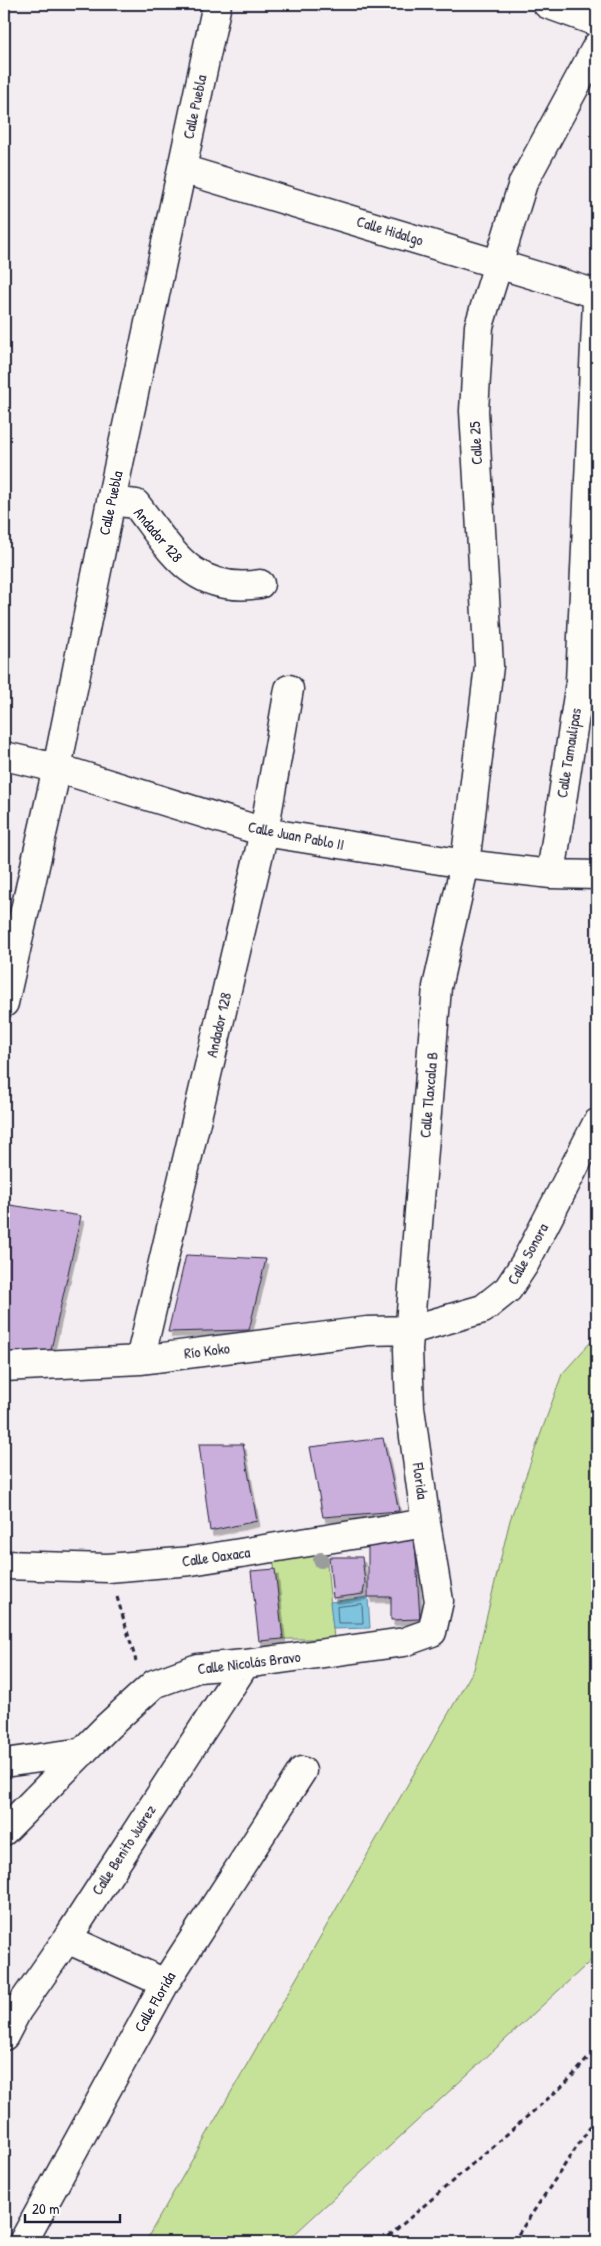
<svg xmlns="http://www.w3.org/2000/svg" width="601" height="2246" viewBox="0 0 601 2246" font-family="'Patrick Hand',sans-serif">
  <defs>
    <filter id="shadow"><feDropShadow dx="3" dy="5.5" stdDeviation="0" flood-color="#0004"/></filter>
  </defs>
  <rect width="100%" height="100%" fill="#f3ecf1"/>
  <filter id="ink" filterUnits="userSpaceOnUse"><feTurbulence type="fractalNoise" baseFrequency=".02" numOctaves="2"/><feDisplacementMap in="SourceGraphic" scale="10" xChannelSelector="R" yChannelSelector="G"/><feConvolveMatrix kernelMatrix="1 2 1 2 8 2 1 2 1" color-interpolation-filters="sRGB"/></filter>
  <g filter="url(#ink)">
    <path fill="#c6e198" stroke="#74826a" d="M 597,1335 L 597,1955 L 286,2242 L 145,2242 L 474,1669 L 510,1520 L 562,1374 Z
      M 326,1552 L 334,1639 L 283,1639 L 273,1557 Z"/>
    <path fill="#7ec4df" stroke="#59839d" d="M 368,1597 L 370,1628 L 333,1629 L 330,1602 Z"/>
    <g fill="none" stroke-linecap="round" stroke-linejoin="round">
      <path stroke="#47637d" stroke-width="1" d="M 362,1604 L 363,1623 L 338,1623 L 337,1607 Z"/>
    </g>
    <path fill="#caaedb" stroke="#22223b" filter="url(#shadow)" d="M 4,1204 L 81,1216 L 50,1354 L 4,1354 Z
      M 186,1255 L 266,1259 L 249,1330 L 168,1332 Z
      M 383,1438 L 399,1511 L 323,1517 L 310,1447 Z
      M 199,1444 L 243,1444 L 257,1521 L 210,1531 Z
      M 415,1540 L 420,1619 L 391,1620 L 391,1597 L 368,1597 L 368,1544 Z
      M 329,1557 L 362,1557 L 365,1582 L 363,1594 L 333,1598 Z
      M 275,1569 L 283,1639 L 259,1641 L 251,1571 Z"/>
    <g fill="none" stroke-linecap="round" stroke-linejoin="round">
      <defs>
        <path id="minor" d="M 547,4 L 597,22
          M 182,169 L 597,294
          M 111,501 L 136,504 C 172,551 192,594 260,584
          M 4,756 L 57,768 L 264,832 L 465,864 L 551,874 L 597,875
          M 551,874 L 580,682 L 597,301
          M 4,1003 L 57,768 L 111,501 L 217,4
          M 140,1360 L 264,832 L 289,689
          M 4,1367 L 140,1360 L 367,1331 L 410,1330 L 483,1309 L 508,1289 L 525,1263 L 597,1123
          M 4,1565 L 108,1568 L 191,1561 L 426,1523
          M 4,1763 L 83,1752
          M 4,1831 L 108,1726 L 154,1684 L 198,1668 L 245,1664 L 404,1642 L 432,1632 L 439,1601 L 426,1523 L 410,1408 L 408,1349 L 437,987 L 465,864 L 489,666 L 474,411 L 479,326 L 523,183 L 597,46
          M 67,1939 L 165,1983
          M 4,2036 L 17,2011 L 67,1939 L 245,1664
          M 23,2242 L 165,1983 L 302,1771"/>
      </defs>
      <use href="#minor" stroke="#22223b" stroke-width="31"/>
      <path stroke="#22223b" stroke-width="3" stroke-dasharray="5 4" stroke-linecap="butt" d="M 117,1597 L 136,1661
        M 382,2242 L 566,2083 L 597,2048
        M 513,2242 L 597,2117"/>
      <use href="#minor" stroke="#fdfcf7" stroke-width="28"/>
    </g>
    <circle fill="#9b9c9c" cx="321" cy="1560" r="8"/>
  </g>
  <g text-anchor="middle" stroke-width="4" stroke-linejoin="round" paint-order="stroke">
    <g font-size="15" fill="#22223b" stroke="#fdfcf7">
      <text transform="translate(195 107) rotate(-78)" y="5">Calle Puebla</text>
      <text transform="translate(390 231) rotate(17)" y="5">Calle Hidalgo</text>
      <text transform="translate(476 443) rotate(-93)" y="5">Calle 25</text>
      <text transform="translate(111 503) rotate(-78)" y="5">Calle Puebla</text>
      <text transform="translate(158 535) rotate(50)" y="5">Andador 128</text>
      <text transform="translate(569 753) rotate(-81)" y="5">Calle Tamaulipas</text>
      <text transform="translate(296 836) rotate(11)" y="5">Calle Juan Pablo II</text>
      <text transform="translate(219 1025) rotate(-77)" y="5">Andador 128</text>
      <text transform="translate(429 1095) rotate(-85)" y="5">Calle Tlaxcala B</text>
      <text transform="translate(528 1254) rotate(-61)" y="5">Calle Sonora</text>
      <text transform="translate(207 1351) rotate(-7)" y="5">Río Koko</text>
      <text transform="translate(420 1481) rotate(82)" y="5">Florida</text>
      <text transform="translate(216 1557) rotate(-8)" y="5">Calle Oaxaca</text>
      <text transform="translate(249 1663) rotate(-7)" y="5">Calle Nicolás Bravo</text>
      <text transform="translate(124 1850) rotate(-57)" y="5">Calle Benito Juárez</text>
      <text transform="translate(155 2002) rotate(-60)" y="5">Calle Florida</text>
    </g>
  </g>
  <rect width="601" height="2246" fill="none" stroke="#fdfcf7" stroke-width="20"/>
  <rect x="10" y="10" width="581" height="2226" fill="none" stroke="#22223b" stroke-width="2" filter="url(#ink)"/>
  <path d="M25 2214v8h95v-8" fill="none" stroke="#22223b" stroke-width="2.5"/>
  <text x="32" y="2214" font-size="15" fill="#22223b" stroke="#fdfcf7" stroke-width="4" paint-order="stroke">20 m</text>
</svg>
